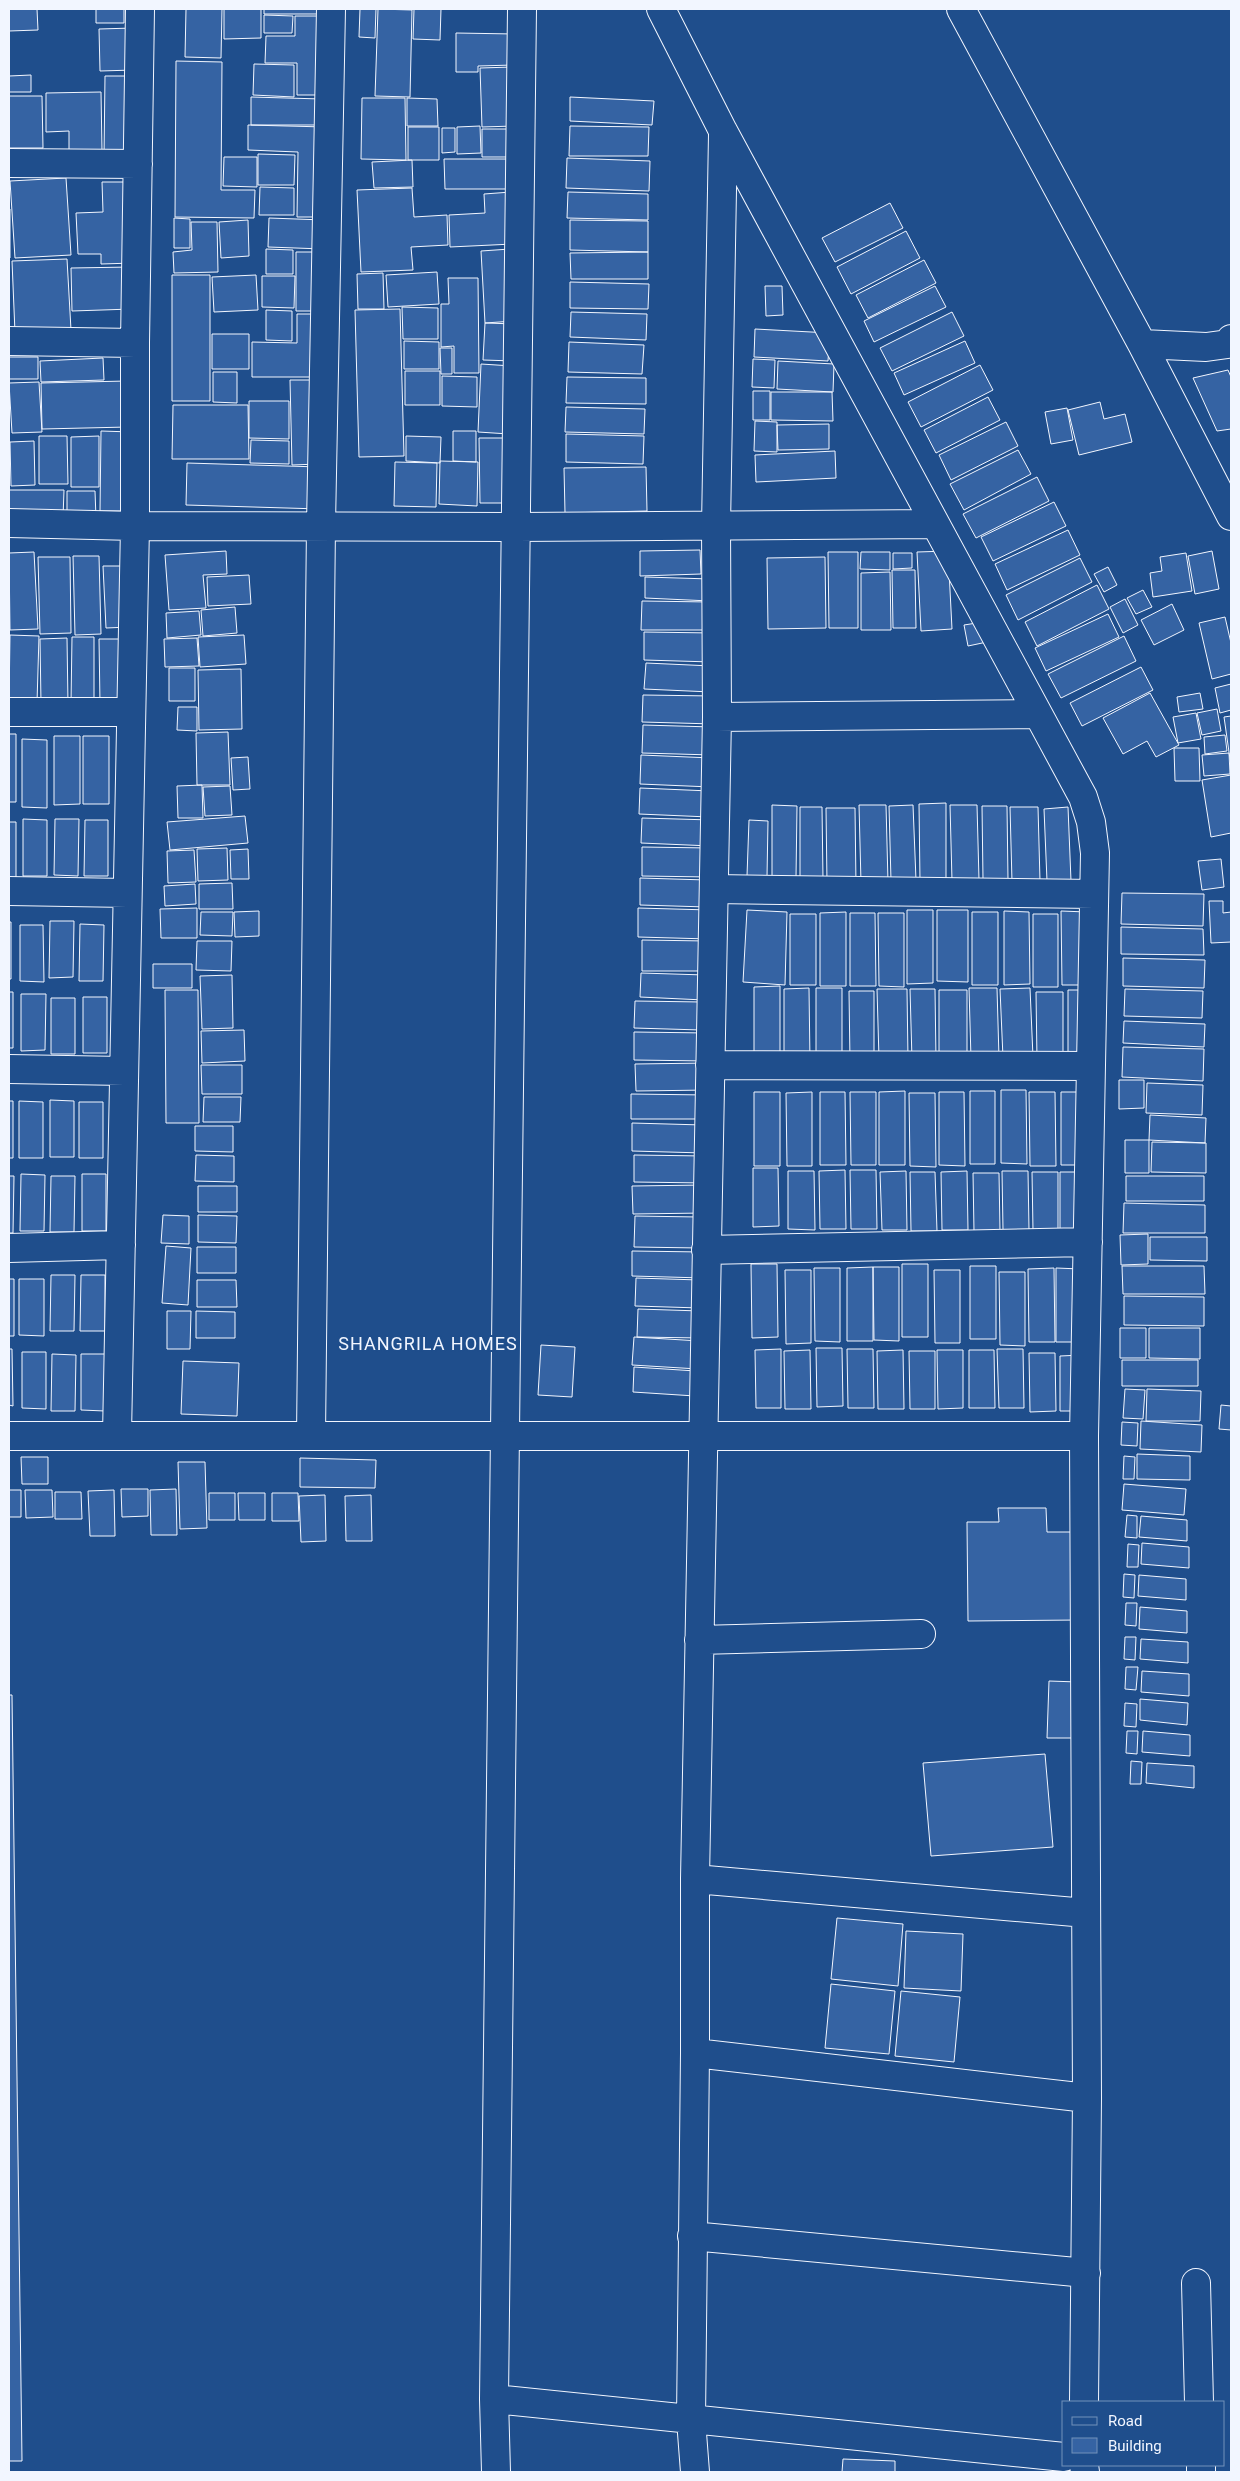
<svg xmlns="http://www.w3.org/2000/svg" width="1240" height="2481" viewBox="0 0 1240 2481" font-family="Roboto,sans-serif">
  <rect width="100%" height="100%" fill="#1f4e8c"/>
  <path fill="#3563a3" stroke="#f2f6ff" d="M 9,9 L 37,9 L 38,30 L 9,31 Z
    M 96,9 L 124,9 L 124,23 L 96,23 Z
    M 186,9 L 222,9 L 221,58 L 185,57 Z
    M 224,9 L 261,9 L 261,38 L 224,39 Z
    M 264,9 L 325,9 L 325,14 L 264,14 Z
    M 360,9 L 376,9 L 375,38 L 359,37 Z
    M 378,9 L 412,10 L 410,97 L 375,96 Z
    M 414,9 L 441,9 L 440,40 L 413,39 Z
    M 264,15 L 293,16 L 292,33 L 264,33 Z
    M 295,16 L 326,16 L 326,95 L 297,95 L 297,63 L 265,63 L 266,36 L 295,36 Z
    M 133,28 L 134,70 L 100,71 L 99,29 Z
    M 456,33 L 514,34 L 514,65 L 478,66 L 478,72 L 456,72 Z
    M 176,61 L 222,62 L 221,190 L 255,190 L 254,218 L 175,217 Z
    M 254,64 L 294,65 L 294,97 L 253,95 Z
    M 512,67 L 514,126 L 482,127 L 480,68 Z
    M 31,75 L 31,92 L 9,92 L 9,76 Z
    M 105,76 L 135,76 L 134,157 L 104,157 Z
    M 101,92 L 102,151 L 69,151 L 69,131 L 46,132 L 46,93 Z
    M 9,96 L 42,96 L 43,148 L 9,148 Z
    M 251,97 L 322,99 L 321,125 L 251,125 Z
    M 570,97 L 654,101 L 652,125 L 570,121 Z
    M 362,98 L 405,98 L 406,160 L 361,159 Z
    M 407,98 L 437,99 L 438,126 L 407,126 Z
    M 248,125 L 326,127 L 324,217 L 297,217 L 298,152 L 248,150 Z
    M 480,126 L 481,153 L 457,154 L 457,127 Z
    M 570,126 L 649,127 L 648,156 L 569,156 Z
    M 408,127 L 439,127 L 439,160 L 408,160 Z
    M 442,128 L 455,128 L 455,152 L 442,153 Z
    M 482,129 L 516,129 L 516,157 L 482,157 Z
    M 258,154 L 295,155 L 294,185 L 258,185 Z
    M 224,157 L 257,157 L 257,187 L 223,186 Z
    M 567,158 L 650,161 L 649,191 L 566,188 Z
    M 444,159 L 513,159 L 513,189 L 445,189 Z
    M 412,160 L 413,187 L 374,188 L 372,162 Z
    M 66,178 L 71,255 L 15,258 L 10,181 Z
    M 102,182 L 132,182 L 134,263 L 101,264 L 101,254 L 78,254 L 76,213 L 103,212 Z
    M 260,187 L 294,188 L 294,215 L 259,215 Z
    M 412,188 L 414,217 L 447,215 L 448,245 L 411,247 L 413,270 L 361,272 L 357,190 Z
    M 511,192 L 513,244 L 450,247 L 449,215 L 485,213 L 484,194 Z
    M 568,192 L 648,194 L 648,220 L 567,218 Z
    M 890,203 L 903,228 L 835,262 L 822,238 Z
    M 9,209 L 10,209 L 10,258 L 9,258 Z
    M 174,218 L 190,219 L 190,248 L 174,248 Z
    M 269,218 L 324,220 L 323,249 L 268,247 Z
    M 248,220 L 249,256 L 221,258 L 219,222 Z
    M 570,220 L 648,221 L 648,252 L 570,250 Z
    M 191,222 L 217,222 L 218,272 L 174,273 L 173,252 L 192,250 Z
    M 906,231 L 920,258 L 851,294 L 837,267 Z
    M 266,249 L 293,250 L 293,274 L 266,274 Z
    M 510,249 L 514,321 L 485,323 L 481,251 Z
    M 296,252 L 323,252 L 323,311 L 296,311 Z
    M 648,252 L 648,279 L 571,279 L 570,253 Z
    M 67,259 L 71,330 L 15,333 L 12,261 Z
    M 924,260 L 936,283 L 868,318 L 856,295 Z
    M 131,267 L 132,309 L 72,311 L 71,268 Z
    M 437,272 L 439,304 L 388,307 L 386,275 Z
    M 383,273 L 384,309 L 358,309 L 357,274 Z
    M 172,275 L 210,275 L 210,401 L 172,401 Z
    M 256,275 L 258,310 L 214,312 L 212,277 Z
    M 262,276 L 295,276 L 294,308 L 262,307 Z
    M 448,278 L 478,278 L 479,373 L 454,373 L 454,346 L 441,347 L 441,304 L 449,304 Z
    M 570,282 L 649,284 L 648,309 L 570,308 Z
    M 765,286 L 782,286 L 783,315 L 766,316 Z
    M 935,286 L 946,307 L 874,342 L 864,321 Z
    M 402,307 L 438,308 L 438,339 L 403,339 Z
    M 400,309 L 404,456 L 359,457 L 355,310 Z
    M 266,310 L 292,311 L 292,341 L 266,340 Z
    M 571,312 L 647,314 L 646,340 L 570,337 Z
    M 952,312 L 964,336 L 892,371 L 880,348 Z
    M 297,314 L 321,314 L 321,377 L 252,377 L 252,342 L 297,343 Z
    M 485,323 L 516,324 L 514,361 L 483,360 Z
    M 755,329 L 830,333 L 828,361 L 754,357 Z
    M 212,334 L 249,334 L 249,369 L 212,369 Z
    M 404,341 L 439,342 L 439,369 L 404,369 Z
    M 965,341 L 975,363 L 904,395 L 894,373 Z
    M 569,342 L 644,345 L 642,374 L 568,372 Z
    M 440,348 L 452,348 L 452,374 L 441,374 Z
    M 9,357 L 38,357 L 38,379 L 9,379 Z
    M 103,358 L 104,380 L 41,382 L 40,361 Z
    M 753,359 L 775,360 L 774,388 L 752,387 Z
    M 778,361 L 834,364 L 833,392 L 777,389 Z
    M 481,364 L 512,366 L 509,434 L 478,432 Z
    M 980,365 L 993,390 L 921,427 L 908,402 Z
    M 1228,370 L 1231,377 L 1231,429 L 1217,431 L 1193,378 Z
    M 405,371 L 440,371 L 440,405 L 405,405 Z
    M 213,372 L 237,372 L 237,403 L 213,402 Z
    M 442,376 L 477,377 L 477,407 L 442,406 Z
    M 567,377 L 646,378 L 646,404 L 566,403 Z
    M 290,380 L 318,380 L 319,464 L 292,465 Z
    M 126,381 L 128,427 L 42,429 L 41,383 Z
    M 39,382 L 42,432 L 12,433 L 9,383 Z
    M 753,391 L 770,391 L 770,420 L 753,420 Z
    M 771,392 L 832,392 L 833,421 L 771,420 Z
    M 988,397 L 1000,420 L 936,453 L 924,430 Z
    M 249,401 L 289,401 L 289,439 L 249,438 Z
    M 1100,402 L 1104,419 L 1125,414 L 1132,442 L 1079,455 L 1068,410 Z
    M 173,405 L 248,405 L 249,459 L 172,459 Z
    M 566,407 L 645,409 L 644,434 L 565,432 Z
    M 1067,408 L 1073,440 L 1051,444 L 1045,412 Z
    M 755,421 L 777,422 L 777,452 L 754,451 Z
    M 1006,422 L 1018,446 L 951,480 L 939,455 Z
    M 829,424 L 829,449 L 778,450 L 777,425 Z
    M 101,431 L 132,432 L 131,511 L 100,511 Z
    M 453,431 L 476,431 L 476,462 L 453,461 Z
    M 566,434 L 644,436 L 643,464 L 566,462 Z
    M 39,436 L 67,436 L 68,484 L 39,484 Z
    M 99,436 L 99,487 L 71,487 L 71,437 Z
    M 406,436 L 441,437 L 440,463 L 406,461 Z
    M 479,438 L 510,438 L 511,503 L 480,503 Z
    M 251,440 L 289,441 L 289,464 L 250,463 Z
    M 34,441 L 35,485 L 11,486 L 10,442 Z
    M 1018,450 L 1031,474 L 964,510 L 950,484 Z
    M 835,451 L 836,478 L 756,482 L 755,455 Z
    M 440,461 L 478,462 L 477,506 L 439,504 Z
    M 395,462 L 437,463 L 436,507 L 394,506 Z
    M 187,463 L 320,467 L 320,509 L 186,505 Z
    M 646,467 L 647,511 L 565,513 L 564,468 Z
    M 1037,477 L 1049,501 L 976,538 L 963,514 Z
    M 9,490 L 64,490 L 63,518 L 9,517 Z
    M 67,491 L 95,491 L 96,518 L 67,518 Z
    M 1054,502 L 1066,526 L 993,561 L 981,537 Z
    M 1068,530 L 1080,555 L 1007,590 L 995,564 Z
    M 700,550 L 701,574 L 640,576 L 640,551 Z
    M 226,551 L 227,574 L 203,575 L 206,608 L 169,610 L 165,555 Z
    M 948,551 L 952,629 L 921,631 L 917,552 Z
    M 1212,551 L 1219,589 L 1195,594 L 1188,556 Z
    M 34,552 L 38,629 L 10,630 L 9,553 Z
    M 828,552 L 858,552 L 858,628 L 829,628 Z
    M 861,552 L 890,552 L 890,570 L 860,569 Z
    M 893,553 L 912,553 L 912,568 L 893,569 Z
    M 1186,553 L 1192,591 L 1153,597 L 1150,573 L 1162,571 L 1160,557 Z
    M 73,556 L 99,556 L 101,634 L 75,635 Z
    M 38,557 L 70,557 L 71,633 L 40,634 Z
    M 825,557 L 826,628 L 768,629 L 767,558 Z
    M 1080,558 L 1092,582 L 1018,620 L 1006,595 Z
    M 103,566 L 127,566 L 130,627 L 106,628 Z
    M 1108,567 L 1117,585 L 1104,592 L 1094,574 Z
    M 892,570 L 915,570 L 916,628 L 893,628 Z
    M 890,572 L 891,630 L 861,630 L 861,573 Z
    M 249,575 L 251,604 L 208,606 L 207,577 Z
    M 645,577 L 711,579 L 710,601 L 645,598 Z
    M 1097,585 L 1109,609 L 1037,646 L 1025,622 Z
    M 1143,590 L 1152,607 L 1136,614 L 1127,598 Z
    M 1125,599 L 1138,625 L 1123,633 L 1110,607 Z
    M 642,601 L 710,602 L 709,630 L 641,630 Z
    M 1172,604 L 1184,630 L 1154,645 L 1141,620 Z
    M 235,607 L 237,633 L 203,636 L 201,610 Z
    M 199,611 L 201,635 L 167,638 L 166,613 Z
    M 1108,614 L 1119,637 L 1046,671 L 1035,648 Z
    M 1225,617 L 1231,643 L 1231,674 L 1212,679 L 1199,623 Z
    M 983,622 L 987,642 L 968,646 L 964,625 Z
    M 644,632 L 713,633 L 712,662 L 644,660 Z
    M 10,635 L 39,636 L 37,703 L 9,702 Z
    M 244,635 L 246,664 L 200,667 L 198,637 Z
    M 1124,636 L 1136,661 L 1061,698 L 1048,674 Z
    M 72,637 L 94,637 L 94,703 L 71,703 Z
    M 67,638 L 68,704 L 41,704 L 40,639 Z
    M 197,638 L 199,666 L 165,667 L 164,639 Z
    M 99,639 L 127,639 L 127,704 L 100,704 Z
    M 646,663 L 712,666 L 711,692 L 644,689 Z
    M 1141,667 L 1153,690 L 1082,726 L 1070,703 Z
    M 169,668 L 195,668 L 195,701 L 169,701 Z
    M 241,669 L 242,729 L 199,730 L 198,670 Z
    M 1231,684 L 1231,710 L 1220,713 L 1215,688 Z
    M 1150,693 L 1179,745 L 1156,757 L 1147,741 L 1123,754 L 1103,718 Z
    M 1200,693 L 1203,709 L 1179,712 L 1177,697 Z
    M 643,695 L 714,696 L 714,724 L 642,722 Z
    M 178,707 L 197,707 L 197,731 L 177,730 Z
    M 1217,709 L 1221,731 L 1202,735 L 1197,713 Z
    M 1196,713 L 1201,739 L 1178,743 L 1173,717 Z
    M 1231,716 L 1231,766 L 1224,717 Z
    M 643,725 L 713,727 L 712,755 L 642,753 Z
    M 228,732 L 230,785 L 197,785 L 196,733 Z
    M 9,734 L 16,734 L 16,802 L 9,802 Z
    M 1225,735 L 1227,751 L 1205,754 L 1204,737 Z
    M 54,736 L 80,736 L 80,804 L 54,805 Z
    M 83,736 L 109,736 L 109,804 L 83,804 Z
    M 22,739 L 47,740 L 47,808 L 22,807 Z
    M 1174,748 L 1199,748 L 1200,781 L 1175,781 Z
    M 1229,753 L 1230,774 L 1204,776 L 1202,755 Z
    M 641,755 L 712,758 L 711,787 L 640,784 Z
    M 248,757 L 250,789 L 233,790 L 231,758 Z
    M 1231,775 L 1231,833 L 1211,837 L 1202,780 Z
    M 202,785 L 203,818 L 178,818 L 177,786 Z
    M 230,786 L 232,815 L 205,816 L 203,787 Z
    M 640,788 L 710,791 L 709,817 L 639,814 Z
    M 946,803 L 946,882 L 920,882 L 919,804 Z
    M 772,805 L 797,806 L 796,878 L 772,878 Z
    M 859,805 L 886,805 L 888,882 L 861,883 Z
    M 913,805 L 916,880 L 891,881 L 889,806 Z
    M 950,805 L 977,805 L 979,880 L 952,881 Z
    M 982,806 L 1007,806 L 1008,880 L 983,880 Z
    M 800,807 L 822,807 L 823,879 L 800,879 Z
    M 1010,807 L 1038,807 L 1040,881 L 1012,882 Z
    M 1068,807 L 1071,881 L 1047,881 L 1044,809 Z
    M 826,808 L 855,808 L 856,885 L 827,884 Z
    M 245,816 L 248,843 L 170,850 L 167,822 Z
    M 642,818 L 712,820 L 711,846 L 641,843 Z
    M 23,819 L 47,820 L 47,876 L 23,876 Z
    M 55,819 L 79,819 L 78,876 L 54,875 Z
    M 85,820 L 108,820 L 108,876 L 84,876 Z
    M 749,820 L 768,821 L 767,877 L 747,876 Z
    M 9,822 L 16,822 L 16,878 L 9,878 Z
    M 642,847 L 710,848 L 710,877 L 642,876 Z
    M 227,848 L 228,880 L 198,881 L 197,849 Z
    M 248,849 L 249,879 L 231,879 L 230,850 Z
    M 194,850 L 196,882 L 168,883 L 167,851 Z
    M 1221,859 L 1224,887 L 1202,890 L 1198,861 Z
    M 640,878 L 707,880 L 707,907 L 640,905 Z
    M 232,883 L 233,909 L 199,909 L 199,884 Z
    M 195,884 L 196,904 L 165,906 L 164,886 Z
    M 1122,893 L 1204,894 L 1203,926 L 1121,924 Z
    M 1209,901 L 1223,901 L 1223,913 L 1231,912 L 1231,942 L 1211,943 Z
    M 197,908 L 197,938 L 161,938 L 160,909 Z
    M 638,908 L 710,910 L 709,939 L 638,937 Z
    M 747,910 L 787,912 L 785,985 L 743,982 Z
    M 907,910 L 933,910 L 933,983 L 907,984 Z
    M 937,910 L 968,910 L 968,982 L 937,981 Z
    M 259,911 L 259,936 L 235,937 L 234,912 Z
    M 1004,911 L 1029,912 L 1030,984 L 1004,985 Z
    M 1061,911 L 1087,912 L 1087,985 L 1062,985 Z
    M 201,912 L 233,912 L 232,936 L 200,935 Z
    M 846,912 L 846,986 L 820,986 L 820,913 Z
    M 972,912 L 998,912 L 998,985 L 972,985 Z
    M 850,913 L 875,913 L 876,986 L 850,986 Z
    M 878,913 L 904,913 L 904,987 L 879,986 Z
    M 790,914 L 816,914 L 816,985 L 790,985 Z
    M 1033,914 L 1058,914 L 1058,987 L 1033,987 Z
    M 50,921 L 74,921 L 73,977 L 49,978 Z
    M 9,922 L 11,922 L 11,979 L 9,979 Z
    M 80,924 L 104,925 L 103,981 L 79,981 Z
    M 20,925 L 43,925 L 44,982 L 20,981 Z
    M 1121,927 L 1203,929 L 1204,955 L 1121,954 Z
    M 642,940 L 707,941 L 707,971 L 642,971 Z
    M 197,941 L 232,941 L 231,971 L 196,970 Z
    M 1123,958 L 1205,960 L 1204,988 L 1123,986 Z
    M 153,964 L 192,964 L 192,988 L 153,988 Z
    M 641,973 L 705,975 L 704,1000 L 640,997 Z
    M 232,975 L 233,1028 L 202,1029 L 200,976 Z
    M 780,986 L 780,1060 L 754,1060 L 754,987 Z
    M 809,988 L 810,1062 L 784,1062 L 784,989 Z
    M 816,988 L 842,988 L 842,1061 L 816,1062 Z
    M 969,988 L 997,988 L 999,1058 L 971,1059 Z
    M 1030,988 L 1033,1057 L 1003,1058 L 1000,989 Z
    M 877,989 L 907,989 L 908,1059 L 879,1059 Z
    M 910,989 L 935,989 L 936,1060 L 912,1060 Z
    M 1125,989 L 1203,991 L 1202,1018 L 1124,1016 Z
    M 165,990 L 198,990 L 199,1123 L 166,1123 Z
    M 939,990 L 967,990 L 967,1060 L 939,1060 Z
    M 1068,990 L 1088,990 L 1088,1060 L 1068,1060 Z
    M 849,991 L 874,991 L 874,1061 L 850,1061 Z
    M 9,992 L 13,992 L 13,1048 L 9,1048 Z
    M 1036,992 L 1063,992 L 1063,1060 L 1037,1060 Z
    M 21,994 L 46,994 L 45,1050 L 21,1051 Z
    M 83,997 L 107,997 L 107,1053 L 83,1053 Z
    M 51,998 L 75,998 L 75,1054 L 51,1054 Z
    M 635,1001 L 702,1002 L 701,1030 L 634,1028 Z
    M 1124,1021 L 1205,1024 L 1204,1047 L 1123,1043 Z
    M 244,1030 L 245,1061 L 202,1063 L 201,1031 Z
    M 634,1032 L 707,1033 L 707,1061 L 634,1060 Z
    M 1123,1047 L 1204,1049 L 1203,1081 L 1122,1077 Z
    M 708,1063 L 709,1090 L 636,1091 L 635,1064 Z
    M 201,1065 L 242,1065 L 242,1094 L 202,1094 Z
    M 1119,1080 L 1144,1080 L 1144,1108 L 1119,1109 Z
    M 1147,1083 L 1203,1085 L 1202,1115 L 1146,1113 Z
    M 1001,1090 L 1026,1090 L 1027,1164 L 1001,1163 Z
    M 905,1091 L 905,1165 L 879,1165 L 879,1092 Z
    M 970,1091 L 995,1091 L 995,1164 L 970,1164 Z
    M 754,1092 L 780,1092 L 780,1166 L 754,1166 Z
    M 812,1092 L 812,1166 L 787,1166 L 786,1093 Z
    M 820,1092 L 845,1092 L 846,1165 L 820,1165 Z
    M 850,1092 L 876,1092 L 876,1165 L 851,1165 Z
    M 939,1092 L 964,1092 L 965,1166 L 939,1165 Z
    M 1029,1092 L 1055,1092 L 1056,1166 L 1030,1166 Z
    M 1061,1092 L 1086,1092 L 1087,1165 L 1061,1165 Z
    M 909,1093 L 935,1093 L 936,1167 L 910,1166 Z
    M 631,1094 L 707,1095 L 707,1119 L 631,1119 Z
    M 204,1097 L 241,1097 L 240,1122 L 203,1122 Z
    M 50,1100 L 74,1101 L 74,1157 L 50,1157 Z
    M 9,1101 L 13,1101 L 13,1158 L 9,1158 Z
    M 19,1101 L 43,1102 L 43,1158 L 19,1158 Z
    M 79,1102 L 103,1102 L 103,1158 L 79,1158 Z
    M 1150,1115 L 1206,1118 L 1205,1143 L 1149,1140 Z
    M 632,1123 L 703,1125 L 704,1153 L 632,1151 Z
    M 195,1126 L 233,1126 L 233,1152 L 195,1151 Z
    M 1125,1140 L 1149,1140 L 1149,1173 L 1125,1173 Z
    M 1152,1142 L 1206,1143 L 1206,1173 L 1151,1172 Z
    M 196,1155 L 234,1156 L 234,1182 L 195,1181 Z
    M 634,1155 L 705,1156 L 705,1183 L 634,1182 Z
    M 753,1168 L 778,1168 L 779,1226 L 753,1227 Z
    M 845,1170 L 846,1229 L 820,1229 L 819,1171 Z
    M 850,1170 L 876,1170 L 877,1229 L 851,1229 Z
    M 788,1171 L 814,1171 L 815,1230 L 788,1229 Z
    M 906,1171 L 907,1230 L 882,1230 L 880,1172 Z
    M 967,1171 L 968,1230 L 942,1230 L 941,1172 Z
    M 1002,1171 L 1028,1171 L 1029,1230 L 1003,1230 Z
    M 910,1172 L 935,1172 L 937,1231 L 911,1231 Z
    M 1032,1172 L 1058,1172 L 1058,1230 L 1033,1231 Z
    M 1060,1172 L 1085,1172 L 1086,1230 L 1060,1231 Z
    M 973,1173 L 999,1173 L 1000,1231 L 974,1232 Z
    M 21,1174 L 45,1175 L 44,1231 L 20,1231 Z
    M 82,1174 L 106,1174 L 106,1231 L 82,1231 Z
    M 9,1176 L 14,1176 L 13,1233 L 9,1233 Z
    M 51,1176 L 75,1176 L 74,1232 L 50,1232 Z
    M 1126,1176 L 1204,1176 L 1204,1201 L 1126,1201 Z
    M 704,1185 L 705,1213 L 633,1214 L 632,1186 Z
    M 198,1186 L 237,1186 L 237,1212 L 198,1212 Z
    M 1124,1203 L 1205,1205 L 1205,1233 L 1123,1233 Z
    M 163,1215 L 189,1216 L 189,1244 L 161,1243 Z
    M 198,1215 L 237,1216 L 236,1243 L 198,1242 Z
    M 635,1216 L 699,1217 L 700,1248 L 634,1247 Z
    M 1148,1234 L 1148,1264 L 1121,1265 L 1120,1235 Z
    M 1150,1237 L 1207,1237 L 1207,1261 L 1150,1260 Z
    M 166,1246 L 191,1248 L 188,1305 L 162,1303 Z
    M 197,1247 L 236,1247 L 236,1273 L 197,1273 Z
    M 632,1251 L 703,1252 L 703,1278 L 632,1276 Z
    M 751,1264 L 777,1264 L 778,1337 L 752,1338 Z
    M 902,1264 L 928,1264 L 928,1337 L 902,1337 Z
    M 970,1266 L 996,1266 L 996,1339 L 970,1339 Z
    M 1122,1266 L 1204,1266 L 1205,1294 L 1123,1294 Z
    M 873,1267 L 873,1341 L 847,1341 L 847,1268 Z
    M 873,1267 L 899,1267 L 899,1341 L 874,1340 Z
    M 814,1268 L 840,1268 L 840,1342 L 815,1341 Z
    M 1054,1268 L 1055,1342 L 1029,1342 L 1028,1269 Z
    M 1056,1268 L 1081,1269 L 1081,1342 L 1056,1342 Z
    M 785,1270 L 811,1270 L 811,1343 L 786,1344 Z
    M 934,1270 L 960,1270 L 960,1343 L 935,1343 Z
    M 999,1272 L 1025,1272 L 1025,1346 L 1000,1345 Z
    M 51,1275 L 75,1275 L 74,1331 L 50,1331 Z
    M 81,1275 L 105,1275 L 105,1331 L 80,1331 Z
    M 636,1278 L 700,1280 L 700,1308 L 635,1306 Z
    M 9,1279 L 14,1279 L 14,1336 L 9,1336 Z
    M 19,1279 L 44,1279 L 44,1336 L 19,1335 Z
    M 197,1280 L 236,1280 L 237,1307 L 197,1307 Z
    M 1124,1296 L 1204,1297 L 1204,1326 L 1124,1325 Z
    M 638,1309 L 701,1311 L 701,1338 L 637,1337 Z
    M 167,1311 L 191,1311 L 190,1349 L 167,1349 Z
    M 196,1311 L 235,1312 L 235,1338 L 196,1338 Z
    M 1120,1328 L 1146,1328 L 1146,1358 L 1120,1358 Z
    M 1149,1328 L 1200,1328 L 1200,1359 L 1149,1358 Z
    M 634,1337 L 700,1341 L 698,1369 L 632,1365 Z
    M 541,1345 L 575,1347 L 572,1397 L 538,1395 Z
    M 816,1348 L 842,1348 L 843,1406 L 817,1407 Z
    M 9,1349 L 12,1349 L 13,1406 L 9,1405 Z
    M 781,1349 L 781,1408 L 756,1408 L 755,1350 Z
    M 847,1349 L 873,1349 L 874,1408 L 848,1408 Z
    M 997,1349 L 1023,1349 L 1024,1408 L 999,1408 Z
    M 810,1350 L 811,1409 L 785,1409 L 784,1351 Z
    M 903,1350 L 904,1409 L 878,1409 L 877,1351 Z
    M 937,1350 L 963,1350 L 963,1408 L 938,1409 Z
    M 969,1350 L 994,1350 L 995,1408 L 969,1408 Z
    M 909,1351 L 935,1351 L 935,1409 L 910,1409 Z
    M 22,1352 L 46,1352 L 46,1409 L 22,1408 Z
    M 1029,1353 L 1055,1353 L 1056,1411 L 1030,1412 Z
    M 52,1354 L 76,1355 L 75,1411 L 51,1411 Z
    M 81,1354 L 105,1354 L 105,1411 L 81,1410 Z
    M 1082,1355 L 1082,1411 L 1060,1411 L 1060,1356 Z
    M 1122,1360 L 1198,1360 L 1198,1386 L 1122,1386 Z
    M 183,1361 L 239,1363 L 237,1416 L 181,1414 Z
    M 634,1367 L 696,1371 L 695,1396 L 633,1392 Z
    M 1125,1389 L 1145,1390 L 1143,1419 L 1123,1418 Z
    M 1147,1389 L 1201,1391 L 1200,1421 L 1146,1421 Z
    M 1221,1405 L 1231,1406 L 1231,1430 L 1219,1429 Z
    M 1141,1421 L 1202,1425 L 1201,1452 L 1140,1449 Z
    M 1122,1422 L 1138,1423 L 1137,1446 L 1121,1445 Z
    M 1137,1454 L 1190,1456 L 1190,1480 L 1137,1479 Z
    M 1124,1456 L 1135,1457 L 1134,1479 L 1123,1479 Z
    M 21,1457 L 48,1457 L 48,1484 L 22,1484 Z
    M 300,1458 L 376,1460 L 375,1488 L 300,1487 Z
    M 178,1462 L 205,1462 L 207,1528 L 180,1529 Z
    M 1124,1484 L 1186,1489 L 1184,1515 L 1122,1510 Z
    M 121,1489 L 148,1489 L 148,1516 L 122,1517 Z
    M 176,1489 L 177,1535 L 151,1535 L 150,1490 Z
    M 9,1490 L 21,1490 L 21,1517 L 9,1517 Z
    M 25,1490 L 52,1490 L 53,1517 L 26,1518 Z
    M 114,1490 L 115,1536 L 90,1536 L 88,1491 Z
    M 55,1492 L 81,1492 L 82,1519 L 55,1519 Z
    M 209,1493 L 235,1493 L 235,1520 L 209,1520 Z
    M 238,1493 L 265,1493 L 265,1520 L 239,1520 Z
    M 272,1493 L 298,1493 L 299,1521 L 272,1521 Z
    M 325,1495 L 326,1541 L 301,1542 L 299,1496 Z
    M 371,1495 L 372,1541 L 346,1541 L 345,1496 Z
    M 998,1508 L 1046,1508 L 1047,1532 L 1078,1532 L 1079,1620 L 968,1621 L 967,1522 L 999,1522 Z
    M 1127,1515 L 1137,1516 L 1137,1538 L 1125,1537 Z
    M 1141,1516 L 1187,1520 L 1187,1541 L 1139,1537 Z
    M 1142,1543 L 1189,1547 L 1189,1568 L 1141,1564 Z
    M 1128,1544 L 1139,1545 L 1138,1567 L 1127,1567 Z
    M 1124,1574 L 1135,1575 L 1134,1598 L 1123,1597 Z
    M 1139,1575 L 1186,1579 L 1186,1600 L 1138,1596 Z
    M 1126,1603 L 1137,1603 L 1136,1626 L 1125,1625 Z
    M 1140,1607 L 1187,1611 L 1187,1633 L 1139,1629 Z
    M 1125,1637 L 1136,1637 L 1135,1660 L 1124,1659 Z
    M 1141,1639 L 1188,1642 L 1188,1663 L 1140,1659 Z
    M 1126,1667 L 1138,1667 L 1136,1690 L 1125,1689 Z
    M 1142,1671 L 1189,1674 L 1189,1696 L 1141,1692 Z
    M 1049,1681 L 1078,1682 L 1077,1738 L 1047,1738 Z
    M 9,1695 L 12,1695 L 22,2461 L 9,2461 Z
    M 1140,1699 L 1188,1703 L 1187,1725 L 1140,1720 Z
    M 1125,1703 L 1137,1704 L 1136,1727 L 1124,1726 Z
    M 1127,1731 L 1138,1731 L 1137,1754 L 1126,1753 Z
    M 1143,1731 L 1190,1735 L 1190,1756 L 1142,1752 Z
    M 1045,1754 L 1053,1847 L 931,1856 L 923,1763 Z
    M 1131,1761 L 1142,1762 L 1141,1784 L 1130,1784 Z
    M 1147,1763 L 1194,1766 L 1194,1788 L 1146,1783 Z
    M 837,1918 L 903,1924 L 898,1986 L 831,1979 Z
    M 906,1931 L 963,1934 L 961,1991 L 904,1988 Z
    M 831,1984 L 895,1991 L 889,2054 L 825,2048 Z
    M 901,1991 L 960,1997 L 954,2062 L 895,2056 Z
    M 843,2459 L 895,2461 L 895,2472 L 842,2472 Z"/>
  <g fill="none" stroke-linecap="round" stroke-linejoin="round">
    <defs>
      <path id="minor" d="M 661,9 L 723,131 L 1083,797 L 1091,822 L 1095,853 L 1084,1436 L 1087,2098 L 1084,2402
        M 961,9 L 1142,344
        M 9,163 L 138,164
        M 1231,339 L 1228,344 L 1206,347 L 1142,344 L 1231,516
        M 9,341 L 135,343
        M 9,523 L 135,526 L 518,527 L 934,524
        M 9,712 L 131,712
        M 717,717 L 1038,714
        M 714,889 L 1094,894
        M 9,891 L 127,893
        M 710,1065 L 1091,1066
        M 9,1069 L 124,1071
        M 9,1248 L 121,1245
        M 706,1250 L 1088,1242
        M 117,1435 L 135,526 L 135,343 L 140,9
        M 9,1436 L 1084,1436
        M 311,1436 L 321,525 L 331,9
        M 699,1640 L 921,1634
        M 695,1879 L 1086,1913
        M 695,2053 L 1087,2098
        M 692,2236 L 1086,2273
        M 1196,2283 L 1199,2402
        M 494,2399 L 1064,2457
        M 1084,2465 L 1085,2472
        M 1201,2465 L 1201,2472
        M 496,2472 L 494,2399 C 499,1602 516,806 522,9
        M 695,2472 L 691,2420 L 695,2053 L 695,1879 L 717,717 L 716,526 L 723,134"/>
    </defs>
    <use href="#minor" stroke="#f2f6ff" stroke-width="30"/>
    <use href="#minor" stroke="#1f4e8c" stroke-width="28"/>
  </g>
  <g text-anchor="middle" stroke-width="4" stroke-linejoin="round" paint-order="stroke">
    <g font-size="18" letter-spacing="1" fill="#f2f6ff" stroke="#1f4e8c">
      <text x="428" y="1350">SHANGRILA HOMES</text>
    </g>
  </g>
  <rect width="1240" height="2481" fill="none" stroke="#f2f6ff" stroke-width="20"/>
  <rect x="1062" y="2401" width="162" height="65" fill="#1f4e8c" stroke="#7391ba"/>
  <rect x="1072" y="2417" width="25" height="8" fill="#1f4e8c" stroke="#7391ba"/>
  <text x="1108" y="2426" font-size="15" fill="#f2f6ff">Road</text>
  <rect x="1072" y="2438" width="25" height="15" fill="#3563a3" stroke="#7391ba"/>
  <text x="1108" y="2451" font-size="15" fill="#f2f6ff">Building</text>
</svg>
